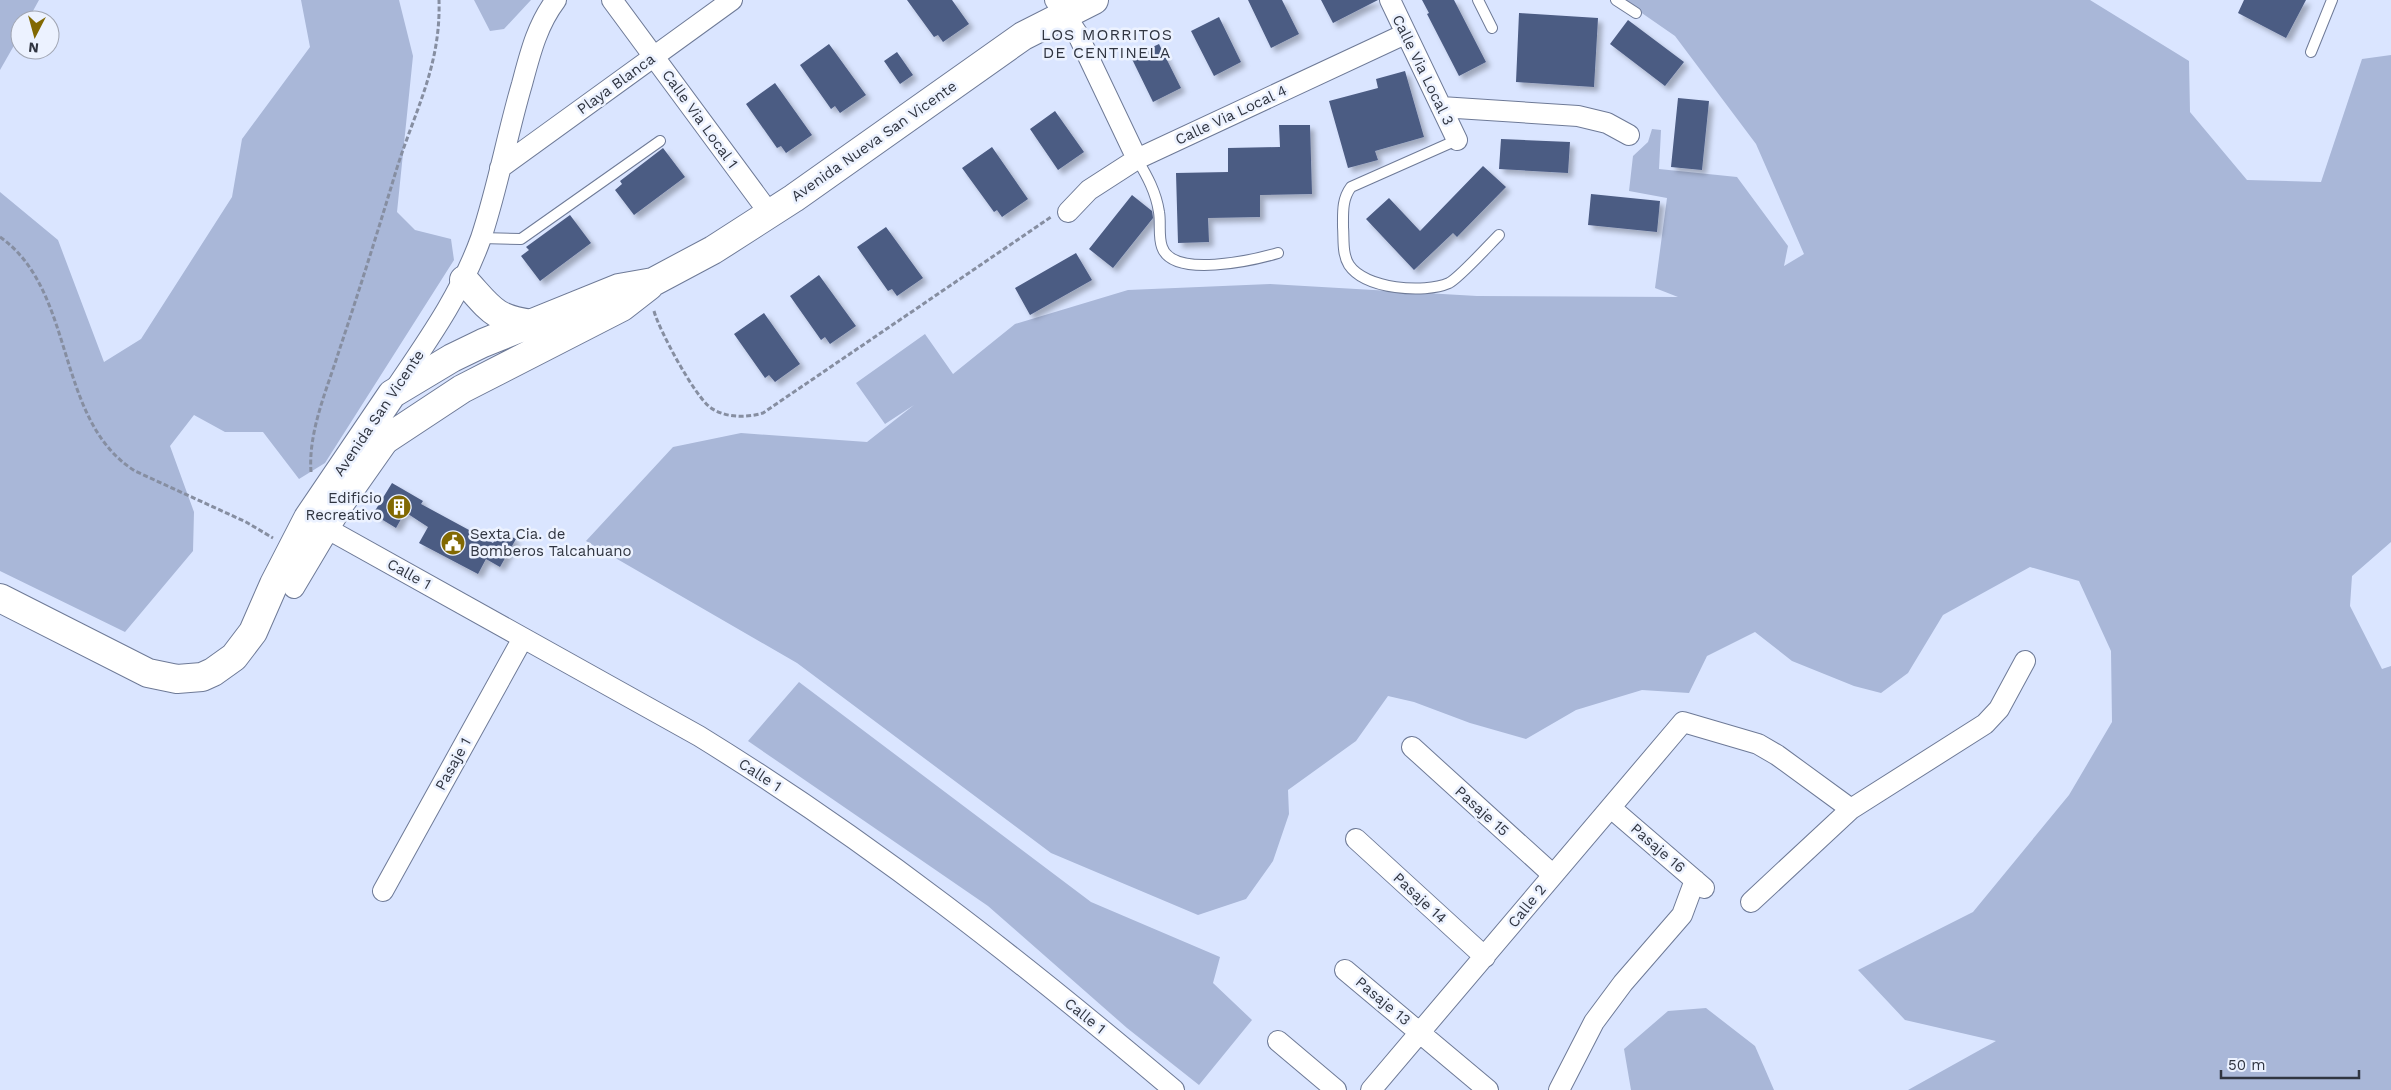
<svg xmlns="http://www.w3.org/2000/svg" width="2391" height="1090" viewBox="0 0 2391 1090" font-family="'Work Sans',sans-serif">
  <defs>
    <filter id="shadow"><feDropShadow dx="4.5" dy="4.5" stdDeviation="2.5" flood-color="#0004"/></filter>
  </defs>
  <rect width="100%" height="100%" fill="#dae5ff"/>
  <path fill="#a9b7d8" d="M 0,0 L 39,0 L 28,20 L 20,20 L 20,35 L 0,70 Z
    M 301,0 L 399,0 L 413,56 L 397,212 L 415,230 L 451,239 L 454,260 L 325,463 L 299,479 L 263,432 L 225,432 L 194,415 L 170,446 L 194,512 L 193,551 L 125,632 L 0,571 L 0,192 L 58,240 L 104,362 L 141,339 L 232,197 L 242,139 L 310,47 Z
    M 474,0 L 531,0 L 504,29 L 490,31 Z
    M 1623,0 L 2090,0 L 2189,61 L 2190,112 L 2247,180 L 2321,182 L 2362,59 L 2391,55 L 2391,542 L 2352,576 L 2350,606 L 2382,669 L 2391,666 L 2391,1090 L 1908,1090 L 1996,1041 L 1905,1020 L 1858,970 L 1973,912 L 2069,795 L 2112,722 L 2111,651 L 2079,581 L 2030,567 L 1943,615 L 1908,673 L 1881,693 L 1854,686 L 1792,661 L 1755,632 L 1707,656 L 1689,693 L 1642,690 L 1576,710 L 1526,739 L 1470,723 L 1414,702 L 1388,696 L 1356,741 L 1288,790 L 1289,814 L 1273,861 L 1246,899 L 1198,915 L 1051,853 L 797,663 L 586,541 L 673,447 L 741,433 L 867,442 L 914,405 L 885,424 L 856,383 L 925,334 L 953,374 L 1015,324 L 1128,290 L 1270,284 L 1477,296 L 1678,297 L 1655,288 L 1667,198 L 1629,191 L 1633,156 L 1648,142 L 1652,129 L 1661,130 L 1659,169 L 1737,177 L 1788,246 L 1784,266 L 1804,254 L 1756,144 L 1675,36 Z
    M 799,682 L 1091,902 L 1220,957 L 1213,983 L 1252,1020 L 1199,1085 L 1127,1028 L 988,906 L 748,741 Z
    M 1706,1008 L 1755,1046 L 1774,1090 L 1631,1090 L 1624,1049 L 1668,1011 Z"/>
  <path fill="#4b5b83" filter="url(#shadow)" d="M 907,0 L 952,0 L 969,24 L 943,42 L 938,35 L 934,37 Z
    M 1248,0 L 1282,0 L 1299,34 L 1271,48 Z
    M 1321,0 L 1378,0 L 1333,23 Z
    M 1422,0 L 1454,0 L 1486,62 L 1459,76 L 1427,14 L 1429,13 Z
    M 2244,0 L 2306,0 L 2286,38 L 2238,13 Z
    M 1519,13 L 1598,18 L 1594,87 L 1516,82 Z
    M 1219,17 L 1241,62 L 1214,76 L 1191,31 Z
    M 1628,20 L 1684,62 L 1665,86 L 1610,44 Z
    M 829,44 L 866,95 L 840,113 L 835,106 L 831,109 L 800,65 Z
    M 1159,44 L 1181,88 L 1153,102 L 1131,57 Z
    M 897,52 L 913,75 L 900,84 L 884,61 Z
    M 1405,71 L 1424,137 L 1375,151 L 1378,160 L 1348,168 L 1329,101 L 1378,88 L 1376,79 Z
    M 775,83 L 812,135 L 786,153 L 781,146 L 777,148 L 746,104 Z
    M 1678,98 L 1709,101 L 1702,170 L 1671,167 Z
    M 1055,111 L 1084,152 L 1058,170 L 1030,129 Z
    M 1279,125 L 1310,125 L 1312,194 L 1260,195 L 1260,217 L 1208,218 L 1209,242 L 1178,243 L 1176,173 L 1228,172 L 1228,148 L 1280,147 Z
    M 1501,139 L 1570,142 L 1568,173 L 1499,169 Z
    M 992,147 L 1028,199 L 1002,217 L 997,210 L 994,212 L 962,168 Z
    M 663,148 L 685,177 L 634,215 L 615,190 L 622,184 L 620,181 Z
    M 1483,166 L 1506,187 L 1457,237 L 1453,233 L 1414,270 L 1366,219 L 1389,198 L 1420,231 Z
    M 1591,194 L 1660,201 L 1657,232 L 1588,225 Z
    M 1132,195 L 1152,211 L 1153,218 L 1113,268 L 1089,249 Z
    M 570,215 L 591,243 L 540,281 L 521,256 L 529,250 L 526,247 Z
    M 886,227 L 923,278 L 897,296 L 892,289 L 888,291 L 857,247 Z
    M 1076,253 L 1092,280 L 1030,315 L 1015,288 Z
    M 819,275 L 856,326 L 830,344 L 825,337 L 821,340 L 790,296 Z
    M 764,313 L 800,364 L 775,382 L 769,375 L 765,378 L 734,334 Z
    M 392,483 L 423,501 L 421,504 L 493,543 L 500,531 L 516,539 L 500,567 L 486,559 L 478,574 L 419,543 L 428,527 L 405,512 L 396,528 L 373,514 Z"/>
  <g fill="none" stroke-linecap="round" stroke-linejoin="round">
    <defs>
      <path id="lane" d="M 1478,0 L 1492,28
        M 1616,0 L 1636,13
        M 2311,52 L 2332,0
        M 1457,140 L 1351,187 C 1342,199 1343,212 1343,227 C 1344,239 1342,254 1349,265 C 1365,289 1424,294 1449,283 C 1459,278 1489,245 1499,235
        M 1137,159 C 1147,176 1156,192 1159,212 C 1161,223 1158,236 1162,247 C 1173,279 1254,260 1278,253
        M 481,238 L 521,239 L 660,141"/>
      <path id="street" d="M 612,0 L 770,214
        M 1055,0 L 1077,33 L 1137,159
        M 1390,0 L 1457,140
        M 1441,107 L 1578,116 L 1607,123 L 1629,135
        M 500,168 L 732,0
        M 1068,212 L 1089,190 L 1137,159 L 1405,34
        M 395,389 C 428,340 461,294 481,238 C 498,187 507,135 522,84 C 530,54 537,25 556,0
        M 308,518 L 699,736 C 868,840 1023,962 1174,1090
        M 294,588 L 341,509 L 386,445
        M 1412,747 L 1552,874
        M 1611,808 L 1704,888
        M 1356,839 L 1485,957
        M 383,891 L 523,638
        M 1751,902 L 1851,809
        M 1345,970 L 1488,1090
        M 1278,1041 L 1336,1090
        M 1371,1090 L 1683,722 L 1758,744 L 1777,755 L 1851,809 L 1985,724 L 1999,709 L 2025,661
        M 1559,1090 L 1594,1022 L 1623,983 L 1682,915 L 1695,880"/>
      <path id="secondary" d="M 464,280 C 490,308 493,319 533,324
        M 353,461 L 462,389 L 622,307 L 649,286
        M 0,598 L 148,673 L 177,679 L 202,677 L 213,672 L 234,657 L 253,632 L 274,584 L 308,518 L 392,394 L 452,358 L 483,343 L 619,288 L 653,282 L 713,250 L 794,198 L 1023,36 L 1094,0"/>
    </defs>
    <use href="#lane" stroke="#6e7a97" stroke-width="12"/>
    <use href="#street" stroke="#6e7a97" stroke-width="22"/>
    <use href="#secondary" stroke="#6e7a97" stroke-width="30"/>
    <path stroke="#868ea1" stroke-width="3" stroke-dasharray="5 2.5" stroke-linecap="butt" d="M 0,237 C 77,291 54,420 135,471 L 246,522 L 273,538
      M 654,311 C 659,330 695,397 711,408 C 726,418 746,418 763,413 L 1051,217
      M 311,472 C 308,432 327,389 339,351 C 359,291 378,231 396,171 C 415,110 441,66 439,0"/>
    <use href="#lane" stroke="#fff" stroke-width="10"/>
    <use href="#street" stroke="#fff" stroke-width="20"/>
    <use href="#secondary" stroke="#fff" stroke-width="28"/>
  </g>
  <defs>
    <symbol id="building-disc" viewBox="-11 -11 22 22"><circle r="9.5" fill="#826902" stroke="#ecf2ff"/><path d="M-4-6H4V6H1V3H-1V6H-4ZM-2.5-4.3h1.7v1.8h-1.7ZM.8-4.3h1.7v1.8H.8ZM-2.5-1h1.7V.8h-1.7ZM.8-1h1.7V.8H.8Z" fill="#fff"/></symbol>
    <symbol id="civic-disc" viewBox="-11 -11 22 22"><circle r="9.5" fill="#826902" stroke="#ecf2ff"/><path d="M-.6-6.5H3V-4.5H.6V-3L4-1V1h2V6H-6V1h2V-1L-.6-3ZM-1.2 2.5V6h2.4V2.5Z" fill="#fff"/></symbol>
  </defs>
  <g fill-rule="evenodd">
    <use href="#building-disc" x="385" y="493" width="28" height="28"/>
    <use href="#civic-disc" x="439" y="529" width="28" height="28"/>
  </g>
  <g text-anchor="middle" stroke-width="5" stroke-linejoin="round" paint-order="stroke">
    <g font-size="15" fill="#303541" stroke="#ecf2ff">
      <text transform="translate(1423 70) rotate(64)" y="5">Calle Via Local 3</text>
      <text transform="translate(616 84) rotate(-36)" y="5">Playa Blanca</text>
      <text transform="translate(1231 115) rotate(-25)" y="5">Calle Via Local 4</text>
      <text transform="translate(700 119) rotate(54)" y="5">Calle Via Local 1</text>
      <text transform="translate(874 141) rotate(-35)" y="5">Avenida Nueva San Vicente</text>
      <text transform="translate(379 413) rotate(-56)" y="5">Avenida San Vicente</text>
      <text transform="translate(409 574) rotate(29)" y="5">Calle 1</text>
      <text transform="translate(453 764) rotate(-61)" y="5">Pasaje 1</text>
      <text transform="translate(760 775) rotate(33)" y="5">Calle 1</text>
      <text transform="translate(1482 811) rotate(42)" y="5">Pasaje 15</text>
      <text transform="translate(1658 848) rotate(41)" y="5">Pasaje 16</text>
      <text transform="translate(1420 898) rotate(43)" y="5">Pasaje 14</text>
      <text transform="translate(1527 906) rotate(-51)" y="5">Calle 2</text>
      <text transform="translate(1383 1001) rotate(40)" y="5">Pasaje 13</text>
      <text transform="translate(1085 1016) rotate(39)" y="5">Calle 1</text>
    </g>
    <g font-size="15" fill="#303541" stroke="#ecf2ff" text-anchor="end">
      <text x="382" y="503">Edificio<tspan x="382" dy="17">Recreativo</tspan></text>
      <text x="470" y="539" text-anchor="start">Sexta Cia. de<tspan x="470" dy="17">Bomberos Talcahuano</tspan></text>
    </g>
    <g font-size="16" letter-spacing="1" fill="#303541" stroke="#ecf2ff">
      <text x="1107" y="40">LOS MORRITOS<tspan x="1107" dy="18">DE CENTINELA</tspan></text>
    </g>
  </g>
  <g transform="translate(35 35) rotate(186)"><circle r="24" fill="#ecf2ff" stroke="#a1a6b3"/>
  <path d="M0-4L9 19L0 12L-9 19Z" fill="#826902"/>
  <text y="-8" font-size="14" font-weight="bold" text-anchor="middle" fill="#303541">N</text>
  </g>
  <path d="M2221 1070v8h138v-8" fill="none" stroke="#303541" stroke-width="2.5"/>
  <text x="2228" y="1070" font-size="15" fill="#303541" stroke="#ecf2ff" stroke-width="4" paint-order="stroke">50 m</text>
</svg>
